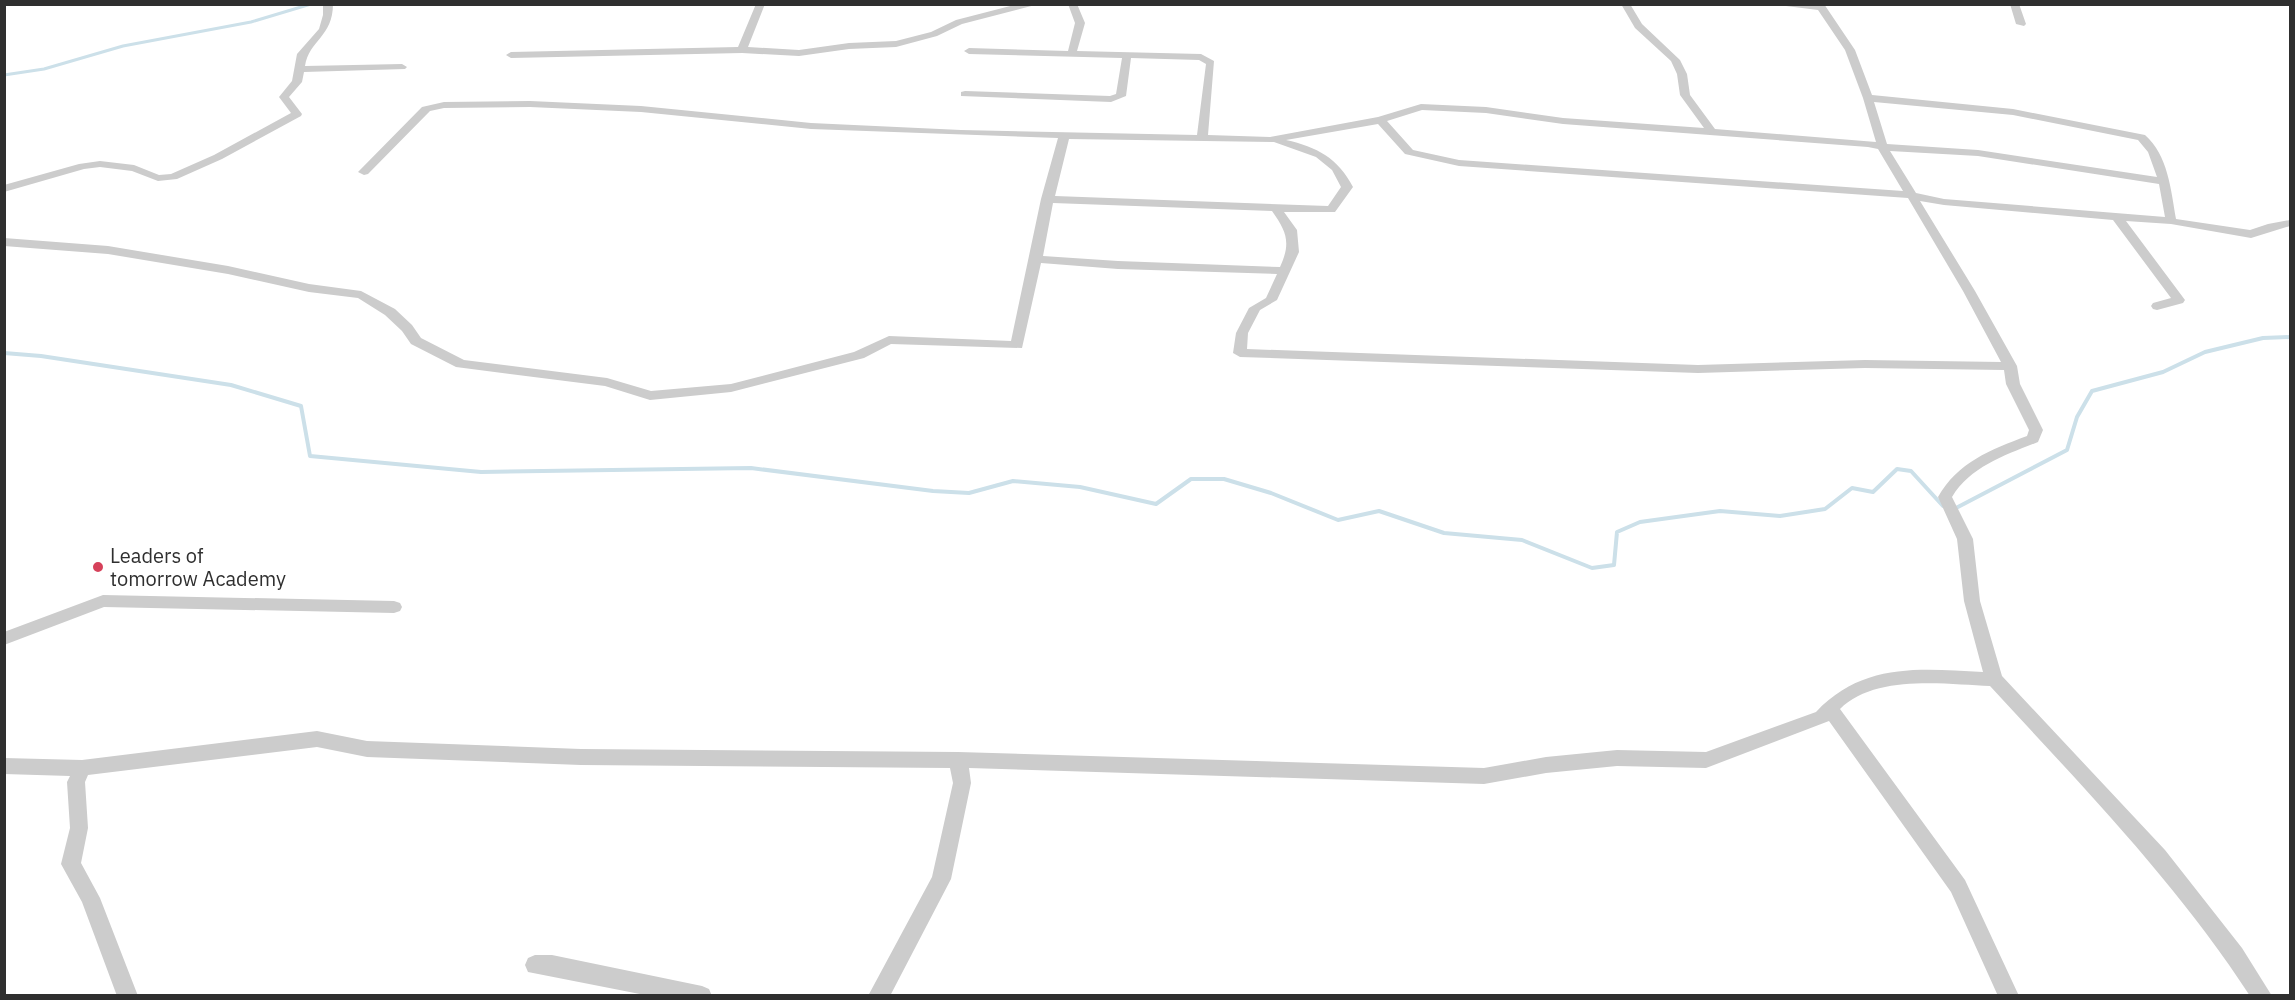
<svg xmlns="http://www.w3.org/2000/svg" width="2295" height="1000" viewBox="0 0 2295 1000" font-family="'IBM Plex Sans',sans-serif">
  <rect width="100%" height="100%" fill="#fff"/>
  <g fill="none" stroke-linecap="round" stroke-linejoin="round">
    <path stroke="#cce0e9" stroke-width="3" d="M 4,75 L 44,69 L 123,46 L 251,22 L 311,4"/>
    <path stroke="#cce0e9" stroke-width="4" d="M 4,353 L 41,356 L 231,385 L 301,406 L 310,456 L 481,472 L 751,468 L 933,491 L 969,493 L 1013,481 L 1080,487 L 1156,504 L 1191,479 L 1224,479 L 1271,493 L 1338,520 L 1379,511 L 1444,533 L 1522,540 L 1592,568 L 1614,565 L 1617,532 L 1640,522 L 1720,511 L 1780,516 L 1825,509 L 1852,488 L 1873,492 L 1897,469 L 1911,471 L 1943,506
      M 1956,508 L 2067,450 L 2077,417 L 2092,391 L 2163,372 L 2205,352 L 2263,338 L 2290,337"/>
    <path fill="#ccc" fill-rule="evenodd" d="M 323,4 L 333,4 C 333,37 309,40 305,66 L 402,64 L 407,67 L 405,69 L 304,72 L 302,82 L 289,97 L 302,114 L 301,116 L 222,159 L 177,179 L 158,181 L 132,171 L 100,167 L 84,169 L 4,192 L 4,185 L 79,164 L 100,161 L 134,165 L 159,175 L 171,174 L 214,155 L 291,113 L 279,97 L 292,81 L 297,54 L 319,29 L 323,15 Z
      M 756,4 L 765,4 L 748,47 L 799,50 L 849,43 L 896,41 L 931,32 L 956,20 L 1018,4 L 1039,4 L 962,24 L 937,36 L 896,47 L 849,49 L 799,56 L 742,53 L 511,58 L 506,55 L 511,52 L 738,47 Z
      M 1068,4 L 1077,4 L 1085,23 L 1077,51 L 1201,54 L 1214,61 L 1208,135 L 1270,137 L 1378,117 L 1421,104 L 1486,107 L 1563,118 L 1704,128 L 1680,95 L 1677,74 L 1671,61 L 1635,28 L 1621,4 L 1630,4 L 1642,24 L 1680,60 L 1687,74 L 1690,95 L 1715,129 L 1876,142 L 1863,98 L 1845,50 L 1818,10 L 1770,4 L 1824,4 L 1855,50 L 1872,95 L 2013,109 L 2145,135 C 2168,155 2171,190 2176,219 L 2250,230 L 2268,224 L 2290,220 L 2290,226 L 2251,238 L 2171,224 L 2126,221 L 2185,300 L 2183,303 L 2157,310 L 2153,309 L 2151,306 L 2153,303 L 2171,298 L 2113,220 L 1944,205 L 1920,201 L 1975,291 L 2017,366 L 2020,384 L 2043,430 L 2038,442 C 2006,455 1971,466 1952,497 L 1973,539 L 1980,601 L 2002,676 L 2165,850 L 2242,948 L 2272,996 L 2250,996 C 2176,882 2081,785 1990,686 C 1946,684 1874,674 1840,709 L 1965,880 L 2019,996 L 1998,996 L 1951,892 L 1829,721 L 1706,768 L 1617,766 L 1546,773 L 1484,784 L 969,768 L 971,783 L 951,879 L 890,996 L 868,996 L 932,877 L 953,783 L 950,768 L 581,765 L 367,757 L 317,747 L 88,775 L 85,782 L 88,828 L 81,863 L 100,898 L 138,996 L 117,996 L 82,902 L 61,864 L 70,828 L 67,782 L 70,776 L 4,774 L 4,758 L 82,760 L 317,731 L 367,741 L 581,749 L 958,752 L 1484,768 L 1546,757 L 1617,750 L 1706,752 L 1816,712 C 1864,662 1919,669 1983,672 L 1964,601 L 1957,539 L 1938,497 C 1958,462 1990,450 2027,436 L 2029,430 L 2006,384 L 2004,370 L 1865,368 L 1698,373 L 1240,357 L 1233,353 L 1236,333 L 1249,308 L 1266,298 L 1277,274 L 1118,269 L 1041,263 L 1022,348 L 891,344 L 864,358 L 731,392 L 650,400 L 605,386 L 456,367 L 411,344 L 402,331 L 385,315 L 358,298 L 309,292 L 228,274 L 108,254 L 4,246 L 4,238 L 108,246 L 228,266 L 309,284 L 361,291 L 395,309 L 412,325 L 421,338 L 464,360 L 607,378 L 651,391 L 731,384 L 854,352 L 889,336 L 1011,341 L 1041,199 L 1058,138 L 811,129 L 641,112 L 530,107 L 444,108 L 430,111 L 368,174 L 364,175 L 358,172 L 422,107 L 444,102 L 530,101 L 641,106 L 811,123 L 961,130 L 1197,135 L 1206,64 L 1199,60 L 1131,58 L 1126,96 L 1111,102 L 961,96 L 961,92 L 965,91 L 1110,96 L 1116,94 L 1122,58 L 969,54 L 964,51 L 969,48 L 1068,51 L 1075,23 ZM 1874,102 L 2013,115 L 2138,140 L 2148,152 L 2157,177 L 1978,150 L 1887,144 ZM 1422,110 L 1486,113 L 1563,124 L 1868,147 L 1878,149 L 1903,191 L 1459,160 L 1413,150 L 1387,121 ZM 1378,124 L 1405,154 L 1459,166 L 1908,198 L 1963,291 L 2001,362 L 1865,360 L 1698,365 L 1247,349 L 1248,333 L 1260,310 L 1277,300 L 1299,252 L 1297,230 L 1284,212 L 1335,212 L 1353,187 C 1338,158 1317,147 1286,140 ZM 1069,139 L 1274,142 L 1316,157 L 1332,170 L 1341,187 L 1328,206 L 1055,196 ZM 1890,151 L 1978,156 L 2159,184 L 2165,217 L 1944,199 L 1916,193 ZM 1053,203 L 1272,211 C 1287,232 1291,243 1280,267 L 1118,261 L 1043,256 Z
      M 2010,4 L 2019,4 L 2026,24 L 2024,26 L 2016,24 Z
      M 103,595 L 394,601 L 400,603 L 402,607 L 400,611 L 394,613 L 104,607 L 4,645 L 4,632 Z
      M 535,955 L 552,955 L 702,986 L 709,989 L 712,996 L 650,996 L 528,972 L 525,965 L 528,958 Z"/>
  </g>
  <circle fill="#d6415a" stroke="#fff" stroke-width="2" cx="98" cy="567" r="6"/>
  <g text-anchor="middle" stroke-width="6" stroke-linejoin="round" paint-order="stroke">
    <g font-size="20" fill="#2f2f2f" stroke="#fff" text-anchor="start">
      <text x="110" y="563">Leaders of<tspan x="110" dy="23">tomorrow Academy</tspan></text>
    </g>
  </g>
  <rect width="2295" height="1000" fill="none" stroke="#2f2f2f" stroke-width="12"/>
</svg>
